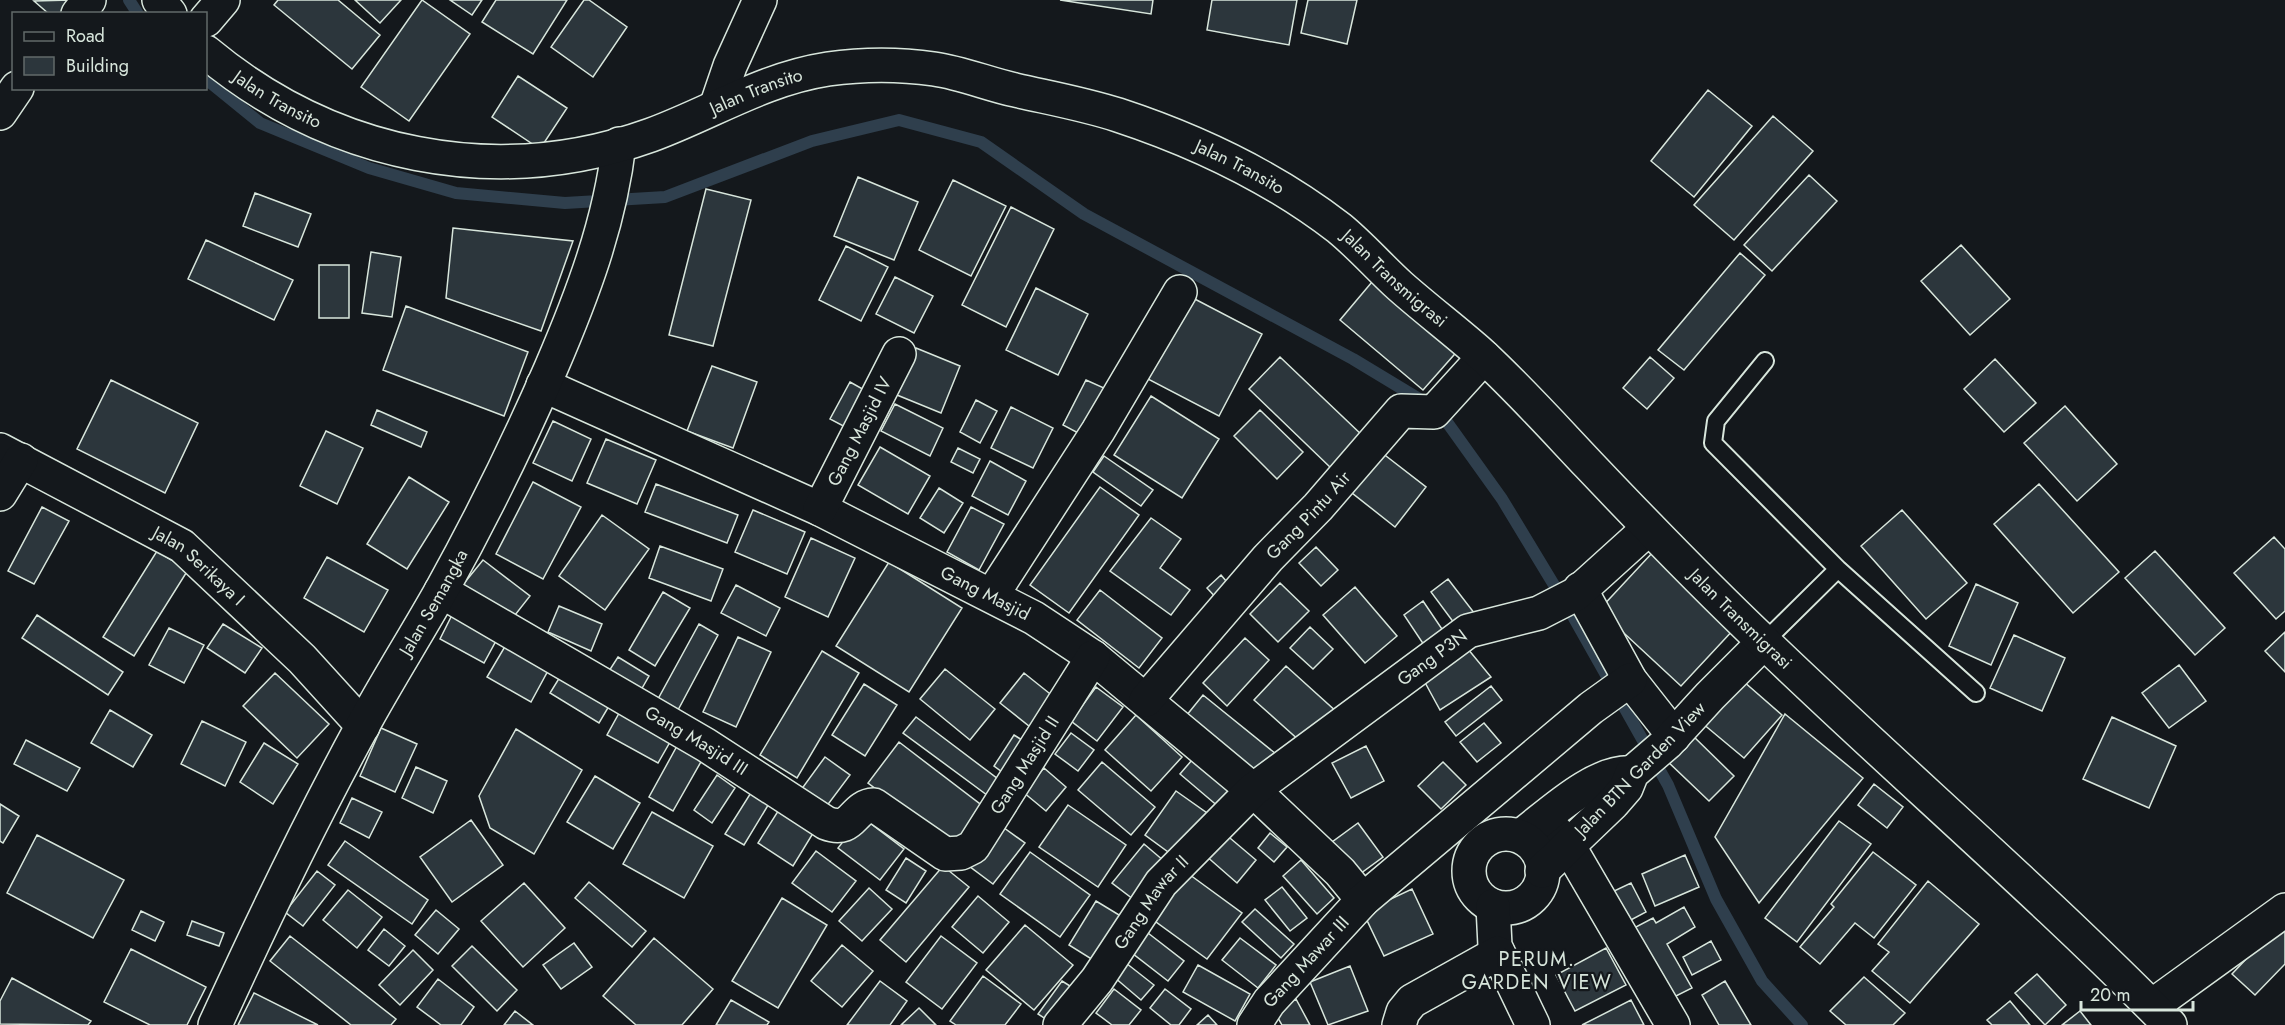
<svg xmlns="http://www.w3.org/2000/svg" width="2285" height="1025" viewBox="0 0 2285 1025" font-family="Jost,sans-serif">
  <rect width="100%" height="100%" fill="#14181c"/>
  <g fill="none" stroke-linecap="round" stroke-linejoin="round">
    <path stroke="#2f3f4d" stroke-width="12" d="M 129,0 L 138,14
      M 206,79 L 260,123 L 369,168 L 456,193 L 565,203 L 665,197 L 812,141 L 899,120 L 981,142 L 1084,214 L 1353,359 L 1439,411 L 1502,499 L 1574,618 L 1668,785 L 1716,899 L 1762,981 L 1802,1025"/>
  </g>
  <path fill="#2c363c" stroke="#d8e6dc" stroke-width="1.5" d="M 71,0 L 59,14 L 49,14 L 34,1 Z
    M 278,0 L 338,0 L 380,35 L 352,69 L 274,5 Z
    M 355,0 L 401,0 L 380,23 Z
    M 422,0 L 470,34 L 409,121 L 361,87 Z
    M 450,0 L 482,0 L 472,15 Z
    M 496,0 L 567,0 L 533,54 L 482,22 Z
    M 584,0 L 589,0 L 627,27 L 593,77 L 551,47 Z
    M 1060,0 L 1153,0 L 1151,14 Z
    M 1212,0 L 1297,0 L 1289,45 L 1207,30 Z
    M 1308,0 L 1357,0 L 1347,44 L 1301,33 Z
    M 518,76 L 567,108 L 540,149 L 492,117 Z
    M 1708,90 L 1752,126 L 1694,197 L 1651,161 Z
    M 1773,116 L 1813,151 L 1734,240 L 1694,205 Z
    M 1809,175 L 1837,201 L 1772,271 L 1744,245 Z
    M 858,177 L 918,202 L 894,260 L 834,236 Z
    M 953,180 L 1006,206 L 971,276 L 919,250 Z
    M 706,189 L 751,200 L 713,346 L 669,335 Z
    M 255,193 L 311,214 L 298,247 L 243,226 Z
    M 1011,207 L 1054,229 L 1006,327 L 962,305 Z
    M 453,228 L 573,241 L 541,331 L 446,298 Z
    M 206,240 L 293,280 L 274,320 L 188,279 Z
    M 1961,245 L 2010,299 L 1970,335 L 1921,281 Z
    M 846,246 L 888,267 L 861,321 L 819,300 Z
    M 371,252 L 401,257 L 392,317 L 362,313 Z
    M 1740,253 L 1765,275 L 1684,370 L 1658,350 Z
    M 319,265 L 349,265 L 349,318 L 319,318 Z
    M 1377,276 L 1461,347 L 1423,390 L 1340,320 Z
    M 895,277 L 933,296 L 914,333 L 876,314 Z
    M 1036,288 L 1088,314 L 1058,375 L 1006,350 Z
    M 1189,296 L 1262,334 L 1219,416 L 1146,378 Z
    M 406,306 L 528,352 L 504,416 L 383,370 Z
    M 916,348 L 960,366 L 941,413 L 897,395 Z
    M 1280,357 L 1364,437 L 1332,469 L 1249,389 Z
    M 1650,357 L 1674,378 L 1647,409 L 1623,388 Z
    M 1995,359 L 2036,403 L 2004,432 L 1964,389 Z
    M 712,366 L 757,382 L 733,448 L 687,431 Z
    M 111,380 L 198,423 L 165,493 L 77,449 Z
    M 1086,380 L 1104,388 L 1080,434 L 1063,425 Z
    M 850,382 L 868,392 L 849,429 L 830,419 Z
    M 1151,396 L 1219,439 L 1182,498 L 1114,455 Z
    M 976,400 L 997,411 L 980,443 L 960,432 Z
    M 895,404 L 943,428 L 930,456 L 881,431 Z
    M 2065,406 L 2117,464 L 2077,501 L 2024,443 Z
    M 1011,407 L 1053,428 L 1033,468 L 991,448 Z
    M 377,410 L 427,432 L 421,447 L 371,425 Z
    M 1260,410 L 1303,452 L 1277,479 L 1234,436 Z
    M 553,421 L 591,439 L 572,481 L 533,463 Z
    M 326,431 L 363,448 L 337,504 L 300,486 Z
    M 606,439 L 656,460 L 637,504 L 587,483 Z
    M 880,447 L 930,476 L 908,514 L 858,485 Z
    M 958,448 L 980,459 L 973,473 L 951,462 Z
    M 1377,449 L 1426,487 L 1395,527 L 1347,489 Z
    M 1104,456 L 1153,490 L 1141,506 L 1093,472 Z
    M 990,461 L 1026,481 L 1008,515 L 972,496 Z
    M 409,477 L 449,502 L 407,569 L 367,544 Z
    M 533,482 L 581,507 L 543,579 L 496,554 Z
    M 656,484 L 738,515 L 727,543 L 645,512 Z
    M 2039,484 L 2119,572 L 2073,613 L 1994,524 Z
    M 1100,487 L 1139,515 L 1069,613 L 1030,585 Z
    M 939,488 L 963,503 L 944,533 L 920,518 Z
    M 42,507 L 69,521 L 34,584 L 8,571 Z
    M 971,507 L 1004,524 L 979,570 L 947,552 Z
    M 753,510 L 805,532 L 787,574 L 735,552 Z
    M 1902,510 L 1967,583 L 1926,619 L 1861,546 Z
    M 602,515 L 649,549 L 605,610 L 559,576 Z
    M 1151,518 L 1181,539 L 1160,568 L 1190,590 L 1171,615 L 1110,571 Z
    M 2274,537 L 2285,549 L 2285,611 L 2276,619 L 2234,573 Z
    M 811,538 L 855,558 L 828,617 L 785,597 Z
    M 660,546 L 723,569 L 711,601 L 649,578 Z
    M 1316,547 L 1338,570 L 1321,586 L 1299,563 Z
    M 157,551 L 188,570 L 134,656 L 103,637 Z
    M 2155,551 L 2225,628 L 2195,655 L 2125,578 Z
    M 1653,552 L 1735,628 L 1681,686 L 1599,610 Z
    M 327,557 L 388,590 L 364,632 L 304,598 Z
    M 483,560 L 530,596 L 508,624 L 461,587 Z
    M 889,562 L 962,608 L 909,692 L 836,646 Z
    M 1221,575 L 1232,588 L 1219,601 L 1207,588 Z
    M 1448,579 L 1475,614 L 1457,627 L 1431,592 Z
    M 1280,583 L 1309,611 L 1278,642 L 1250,614 Z
    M 1976,584 L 2018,603 L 1991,665 L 1949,646 Z
    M 736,585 L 780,608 L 766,636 L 721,613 Z
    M 1355,587 L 1397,636 L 1365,663 L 1323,615 Z
    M 1100,590 L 1162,638 L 1139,668 L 1077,620 Z
    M 663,592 L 690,608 L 655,666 L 629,650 Z
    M 1423,601 L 1444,632 L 1424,645 L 1404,615 Z
    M 559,606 L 602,624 L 591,651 L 548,632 Z
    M 37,615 L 123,672 L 108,695 L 22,638 Z
    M 452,615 L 497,639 L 484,663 L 440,639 Z
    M 223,624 L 262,648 L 245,673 L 207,648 Z
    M 699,624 L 718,635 L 678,710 L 658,699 Z
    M 1310,627 L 1333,649 L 1313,669 L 1290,648 Z
    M 169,628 L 204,645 L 184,683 L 149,665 Z
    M 2285,632 L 2285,672 L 2265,651 Z
    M 2014,635 L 2065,658 L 2042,711 L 1990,688 Z
    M 738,637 L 771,652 L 736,727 L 703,712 Z
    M 1245,638 L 1269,660 L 1227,706 L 1203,683 Z
    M 507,643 L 550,667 L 531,702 L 487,677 Z
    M 1463,643 L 1491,677 L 1440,710 L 1422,677 Z
    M 822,651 L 859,673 L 797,778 L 760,755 Z
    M 618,657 L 649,676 L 641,690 L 609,671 Z
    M 2179,665 L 2206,701 L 2169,728 L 2142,693 Z
    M 1286,666 L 1339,714 L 1301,742 L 1254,700 Z
    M 945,669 L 995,709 L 970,740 L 920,699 Z
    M 563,672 L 612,701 L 599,723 L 550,693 Z
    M 275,673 L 329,724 L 297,758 L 243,706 Z
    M 1024,673 L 1059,701 L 1034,730 L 1000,703 Z
    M 1735,674 L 1782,715 L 1744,758 L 1696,718 Z
    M 864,684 L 897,705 L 865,756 L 832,735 Z
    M 1491,686 L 1502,700 L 1456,736 L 1445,722 Z
    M 1096,687 L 1123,707 L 1097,741 L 1071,721 Z
    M 1203,695 L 1281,758 L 1257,782 L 1182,721 Z
    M 623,706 L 674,735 L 658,763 L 607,735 Z
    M 110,710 L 152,735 L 133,767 L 91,743 Z
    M 1785,714 L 1863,778 L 1759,903 L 1715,837 Z
    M 1136,715 L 1182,757 L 1151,791 L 1105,750 Z
    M 916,717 L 1002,782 L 991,798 L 903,733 Z
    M 2112,717 L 2176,746 L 2149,808 L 2083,779 Z
    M 202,721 L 246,742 L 225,786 L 181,764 Z
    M 1484,723 L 1501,743 L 1477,762 L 1460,742 Z
    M 381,728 L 417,744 L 395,792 L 360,776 Z
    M 516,729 L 582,770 L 534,854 L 490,828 L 479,796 Z
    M 1071,733 L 1094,750 L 1078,771 L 1055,754 Z
    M 1690,733 L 1734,776 L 1709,801 L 1665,759 Z
    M 1014,735 L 1030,745 L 1009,777 L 994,766 Z
    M 26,740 L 80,768 L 67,791 L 14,764 Z
    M 899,742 L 984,807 L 954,847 L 868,783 Z
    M 264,743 L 298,764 L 273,804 L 240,782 Z
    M 677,746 L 702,760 L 673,811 L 649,797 Z
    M 1366,746 L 1384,781 L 1351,798 L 1332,763 Z
    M 825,757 L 850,775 L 823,811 L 798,794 Z
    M 1192,760 L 1232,793 L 1220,808 L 1180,774 Z
    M 1102,762 L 1155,807 L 1131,835 L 1078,790 Z
    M 1443,762 L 1466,785 L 1441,809 L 1418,786 Z
    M 416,767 L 447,781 L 433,813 L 402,798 Z
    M 1044,768 L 1066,787 L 1046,811 L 1023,792 Z
    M 717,775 L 735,788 L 712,823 L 694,810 Z
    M 595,776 L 640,803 L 613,849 L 567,822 Z
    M 1874,784 L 1903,807 L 1887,828 L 1858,805 Z
    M 752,791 L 770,802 L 744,845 L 725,834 Z
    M 1176,791 L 1207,813 L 1175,857 L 1145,835 Z
    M 352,798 L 382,812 L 369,838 L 340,823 Z
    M 0,804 L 19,816 L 3,843 L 0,841 Z
    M 1068,805 L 1126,845 L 1098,887 L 1039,847 Z
    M 780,808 L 815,830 L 793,866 L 758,843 Z
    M 652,812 L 713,846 L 684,898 L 623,864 Z
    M 862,817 L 904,849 L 880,880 L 838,848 Z
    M 471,820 L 503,865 L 452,902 L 420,857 Z
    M 1839,821 L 1871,844 L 1797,942 L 1765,918 Z
    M 1358,823 L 1383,857 L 1353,879 L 1328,845 Z
    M 1000,825 L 1025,843 L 993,884 L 969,866 Z
    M 1224,833 L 1256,860 L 1237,883 L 1205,855 Z
    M 1270,833 L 1287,847 L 1274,862 L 1258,848 Z
    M 37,835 L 124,880 L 93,938 L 7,893 Z
    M 345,841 L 428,900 L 412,924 L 328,865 Z
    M 1144,844 L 1164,861 L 1133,899 L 1112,883 Z
    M 816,851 L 856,881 L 832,912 L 792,883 Z
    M 1030,852 L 1090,895 L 1060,937 L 1000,894 Z
    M 1873,852 L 1916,885 L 1874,938 L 1855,923 L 1820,964 L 1800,947 L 1834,907 L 1831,904 Z
    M 1685,855 L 1699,887 L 1655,906 L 1642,874 Z
    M 906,858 L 926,871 L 906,903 L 886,890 Z
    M 1301,860 L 1334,898 L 1317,914 L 1283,876 Z
    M 943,866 L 969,887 L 906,962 L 880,940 Z
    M 317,871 L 335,885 L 303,926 L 285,912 Z
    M 1186,872 L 1242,913 L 1207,959 L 1152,919 Z
    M 1928,881 L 1979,924 L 1910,1003 L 1872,971 L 1889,952 L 1878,944 Z
    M 589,882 L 646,931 L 632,947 L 575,898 Z
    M 524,883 L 565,928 L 523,967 L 481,921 Z
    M 1631,883 L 1646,912 L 1629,921 L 1614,891 Z
    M 1282,887 L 1307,918 L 1290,931 L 1265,900 Z
    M 869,888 L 892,909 L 862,941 L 839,921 Z
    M 1412,889 L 1433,934 L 1384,956 L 1363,912 Z
    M 348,890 L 382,917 L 357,948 L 323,920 Z
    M 978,896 L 1009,922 L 983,953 L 952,927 Z
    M 782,898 L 827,925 L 778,1008 L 732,981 Z
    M 1096,901 L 1129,921 L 1101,965 L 1069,945 Z
    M 1684,907 L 1695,927 L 1667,944 L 1692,988 L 1670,999 L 1632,929 L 1653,918 L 1656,923 Z
    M 1255,909 L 1294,944 L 1281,958 L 1242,922 Z
    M 436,910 L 459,929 L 438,954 L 415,935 Z
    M 141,911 L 164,922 L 155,941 L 132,930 Z
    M 192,921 L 224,933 L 219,946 L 187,935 Z
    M 2281,922 L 2285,925 L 2285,964 L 2255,995 L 2232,974 Z
    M 1025,925 L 1073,965 L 1034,1010 L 986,970 Z
    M 384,929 L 405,946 L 389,966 L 368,950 Z
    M 1148,933 L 1184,961 L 1168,981 L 1132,953 Z
    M 290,936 L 396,1019 L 391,1025 L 351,1025 L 270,961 Z
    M 941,936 L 977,963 L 942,1009 L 906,982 Z
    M 654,938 L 713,989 L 682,1025 L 636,1025 L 603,996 Z
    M 1240,938 L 1276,965 L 1258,988 L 1222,960 Z
    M 1711,941 L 1721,960 L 1692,975 L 1683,957 Z
    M 574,943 L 592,967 L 561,989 L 543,965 Z
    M 842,945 L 873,971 L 842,1007 L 811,981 Z
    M 472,946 L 517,990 L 497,1011 L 452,966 Z
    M 1606,948 L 1626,985 L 1575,1011 L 1556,975 Z
    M 131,949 L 206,987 L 187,1025 L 150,1025 L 104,1002 Z
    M 413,950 L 433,970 L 400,1005 L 379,985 Z
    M 1126,963 L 1154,985 L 1141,1000 L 1114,977 Z
    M 1198,965 L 1250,994 L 1235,1021 L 1183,992 Z
    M 1350,966 L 1368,1011 L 1328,1025 L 1310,982 Z
    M 2037,974 L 2066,1005 L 2045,1025 L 2015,993 Z
    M 983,976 L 1021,1004 L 1005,1025 L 956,1025 L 950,1021 Z
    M 1864,977 L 1905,1013 L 1893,1025 L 1846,1025 L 1830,1011 Z
    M 12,978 L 91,1021 L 88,1025 L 0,1024 L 0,1001 Z
    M 438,979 L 474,1007 L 461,1025 L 441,1025 L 417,1007 Z
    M 880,981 L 907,1001 L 890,1025 L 847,1025 Z
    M 1062,981 L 1078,991 L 1055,1025 L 1038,1014 Z
    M 1725,981 L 1751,1025 L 1719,1025 L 1702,995 Z
    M 1114,989 L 1141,1010 L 1129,1025 L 1112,1025 L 1096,1013 Z
    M 1165,989 L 1191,1009 L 1179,1025 L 1171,1025 L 1150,1008 Z
    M 254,993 L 318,1025 L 238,1025 Z
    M 1296,999 L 1310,1025 L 1282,1025 L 1274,1011 Z
    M 731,1000 L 769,1022 L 767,1025 L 716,1025 Z
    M 1631,1000 L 1644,1025 L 1582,1025 Z
    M 2010,1001 L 2030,1025 L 1992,1025 L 1987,1020 Z
    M 919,1008 L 936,1025 L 901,1025 Z
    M 515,1011 L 533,1025 L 504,1025 Z
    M 2080,1011 L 2091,1025 L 2062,1025 Z
    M 1208,1015 L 1217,1025 L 1197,1025 Z"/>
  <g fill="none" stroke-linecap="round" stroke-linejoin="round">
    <defs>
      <path id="service" d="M 1838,569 L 1976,693
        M 1764,642 L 1838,569 L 1713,443 L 1716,421 L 1765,361"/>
      <g id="minor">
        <path d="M 78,14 L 89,0"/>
        <path d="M 206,20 L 223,0"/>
        <path d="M 717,104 L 730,66 L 760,0"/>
        <path d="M 0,113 L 17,88"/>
        <path id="s1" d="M 543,385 L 820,509 L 1034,618 L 1093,657 L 1253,790 L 1340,872 L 1363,900"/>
        <path id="s2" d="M 0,450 L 182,546 L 302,659 L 363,726"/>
        <path d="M 0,494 L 21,460"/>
        <path id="s3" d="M 820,509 L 899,354"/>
        <path d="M 1580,589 L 1630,680 L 1674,736"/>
        <path id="s4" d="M 441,591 L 706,745 L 826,823 C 854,834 852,806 874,805 L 945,854 L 961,853 L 973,847 L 1093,657"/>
        <path d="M 992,595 L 1098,431 L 1180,292"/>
        <path id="s5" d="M 1146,700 L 1268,558 L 1318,507 L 1401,411 L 1434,412 L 1484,357"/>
        <path d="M 1544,819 L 1568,845 L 1673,1025"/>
        <path d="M 1526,832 C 1553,811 1597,770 1632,773"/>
        <circle cx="1506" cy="871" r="37"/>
        <path d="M 1542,871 L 1613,803 L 1626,788 L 1632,773 L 1667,743 L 1710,696 L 1764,642"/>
        <path d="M 1493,906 L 1495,946 L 1533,1025"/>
        <path d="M 2152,1006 L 2285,910"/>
        <path id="s6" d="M 215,1025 C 261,924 309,824 362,727 C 387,681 415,637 441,591 C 481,519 518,444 551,368 C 582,296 610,223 619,144"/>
        <path id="s7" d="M 1060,1025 L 1097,980 L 1161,883 L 1253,790 L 1468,631 L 1539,613 L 1576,594 L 1649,528"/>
        <path id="s8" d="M 1254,1025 L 1269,1002 L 1363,900 L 1591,708 L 1630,680"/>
        <path d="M 1399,1025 L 1403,1012 L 1412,1001 L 1498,953"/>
      </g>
      <g id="tertiary">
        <path d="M 159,0 L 170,14"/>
        <path id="s9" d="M 206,52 C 331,156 495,191 651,135 C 711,113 763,79 828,69 C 863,64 900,64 934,69 C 962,73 988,84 1015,90 C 1050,98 1084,104 1118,115 C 1197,141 1274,178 1339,228 C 1361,246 1379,267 1400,286 C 1426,309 1455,331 1481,354 C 1519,389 1554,428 1589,465 C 1646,525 1704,585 1764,642 C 1898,771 2040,893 2170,1025"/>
      </g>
    </defs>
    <use href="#service" stroke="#d8e6dc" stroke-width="20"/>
    <use href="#minor" stroke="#d8e6dc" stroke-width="36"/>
    <use href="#tertiary" stroke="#d8e6dc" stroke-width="36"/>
    <use href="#service" stroke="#14181c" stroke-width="16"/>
    <use href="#minor" stroke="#14181c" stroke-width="33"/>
    <use href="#tertiary" stroke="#14181c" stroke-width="33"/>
  </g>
  <g text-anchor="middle" stroke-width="4.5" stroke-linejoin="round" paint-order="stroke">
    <g font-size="18" fill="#d8e6dc" stroke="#14181c">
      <text dy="6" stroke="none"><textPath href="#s9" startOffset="588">Jalan Transito</textPath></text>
      <text dy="6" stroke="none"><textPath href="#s9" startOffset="86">Jalan Transito</textPath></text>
      <text dy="6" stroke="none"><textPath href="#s9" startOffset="1092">Jalan Transito</textPath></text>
      <text dy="6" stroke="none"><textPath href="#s9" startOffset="1284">Jalan Transmigrasi</textPath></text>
      <text dy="6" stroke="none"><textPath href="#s3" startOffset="87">Gang Masjid IV</textPath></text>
      <text dy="6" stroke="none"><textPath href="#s5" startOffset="246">Gang Pintu Air</textPath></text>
      <text dy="6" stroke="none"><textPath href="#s2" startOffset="231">Jalan Serikaya I</textPath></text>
      <text dy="6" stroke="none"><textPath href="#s1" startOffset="489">Gang Masjid</textPath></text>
      <text dy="6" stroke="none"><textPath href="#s6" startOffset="476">Jalan Semangka</textPath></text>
      <text dy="6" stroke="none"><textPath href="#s9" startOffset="1770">Jalan Transmigrasi</textPath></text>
      <text dy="6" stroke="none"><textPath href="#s7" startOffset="528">Gang P3N</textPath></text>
      <text dy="6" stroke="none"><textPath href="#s4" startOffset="296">Gang Masjid III</textPath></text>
      <text dy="6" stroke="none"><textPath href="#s4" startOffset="717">Gang Masjid II</textPath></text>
      <text transform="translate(1640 769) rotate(-46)" y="6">Jalan BTN Garden View</text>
      <text dy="6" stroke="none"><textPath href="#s7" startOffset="153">Gang Mawar II</textPath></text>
      <text dy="6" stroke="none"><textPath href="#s8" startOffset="82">Gang Mawar III</textPath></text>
    </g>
    <g font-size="20" letter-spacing="1.5" fill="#d8e6dc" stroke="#14181c">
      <text x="1537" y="966">PERUM.<tspan x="1537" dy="23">GARDEN VIEW</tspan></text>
    </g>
  </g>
  <rect x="12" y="12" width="195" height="78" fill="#14181c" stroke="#626a69" stroke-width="1.5"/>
  <rect x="24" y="32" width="30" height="9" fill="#14181c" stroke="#626a69" stroke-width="1.5"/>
  <text x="66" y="42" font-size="18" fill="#d8e6dc">Road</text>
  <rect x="24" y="57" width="30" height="18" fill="#2c363c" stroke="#626a69" stroke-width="1.5"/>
  <text x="66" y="72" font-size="18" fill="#d8e6dc">Building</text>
  <path d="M2081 1001v9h112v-9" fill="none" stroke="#d8e6dc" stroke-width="3"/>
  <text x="2090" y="1001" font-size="18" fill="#d8e6dc" stroke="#14181c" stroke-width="4.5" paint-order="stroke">20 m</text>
</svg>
